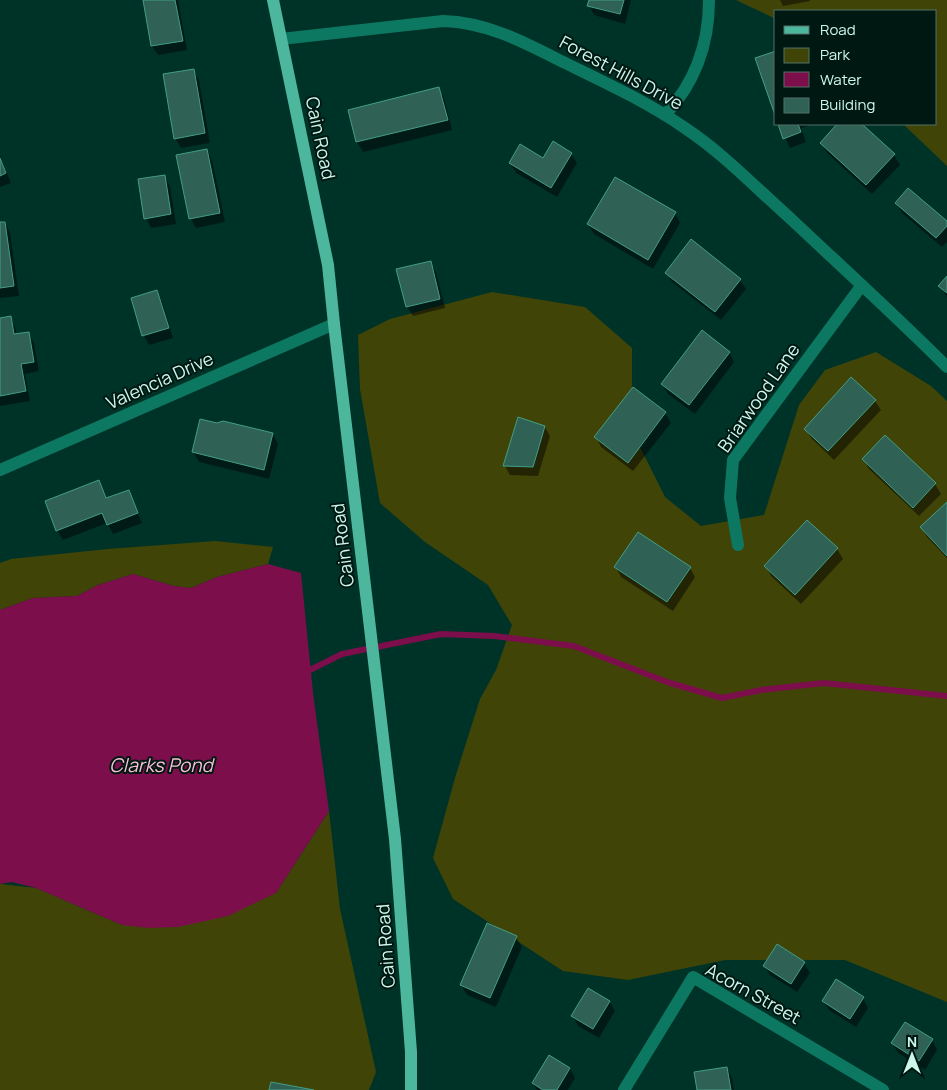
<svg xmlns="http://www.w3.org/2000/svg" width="947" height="1090" viewBox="0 0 947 1090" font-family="Manrope,sans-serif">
  <rect width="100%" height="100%" fill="#003328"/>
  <path fill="#404507" d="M 736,0 L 947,0 L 947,166 L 903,124 L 936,124 L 936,11 L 776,11 L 776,19 Z
    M 492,292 L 585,307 L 632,348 L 632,431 L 665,497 L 701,526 L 764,515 L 799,405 L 825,370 L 876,352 L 931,386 L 947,401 L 947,1002 L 845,960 L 725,960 L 628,980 L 563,971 L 453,899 L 433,858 L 455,778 L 480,699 L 496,670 L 512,625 L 488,585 L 425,542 L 380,503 L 360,389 L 358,335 L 390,319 Z
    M 215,541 L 273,547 L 268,564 L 217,577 L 191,588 L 174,586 L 133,574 L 98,585 L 77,596 L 33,598 L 0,610 L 0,563 L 11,559 L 108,549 Z
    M 329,811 L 340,909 L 376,1072 L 369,1090 L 0,1090 L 0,884 L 36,888 L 122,925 L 276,893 Z"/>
  <path fill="#7c0f4b" d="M 268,564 L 301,573 L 313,693 L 329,811 L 276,893 L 228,916 L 178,927 L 148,928 L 122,925 L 36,888 L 12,882 L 0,884 L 0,610 L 33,598 L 77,596 L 98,585 L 133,574 L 174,586 L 191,588 L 217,577 Z"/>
  <path fill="#0007" d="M 145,0 L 178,0 L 187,50 L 158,55 L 152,46 Z
    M 590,0 L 631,0 L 625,24 L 594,15 L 589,5 Z
    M 780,0 L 810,0 L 810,1 L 783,6 Z
    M 193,70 L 199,80 L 210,143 L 181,148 L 175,138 Z
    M 439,89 L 444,98 L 452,130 L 363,152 L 357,142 L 349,110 Z
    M 779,124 L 813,124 L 801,128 L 806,142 L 790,148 Z
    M 839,124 L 860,124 L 894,155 L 900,165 L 872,194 L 827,153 L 821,143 Z
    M 207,150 L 212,160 L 225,222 L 196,228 L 191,219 L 178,156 Z
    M 571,154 L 577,163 L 557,197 L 516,173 L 510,163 Z
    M 0,156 L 11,183 L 0,187 Z
    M 164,176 L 170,186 L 176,224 L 151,228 L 146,218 Z
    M 896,203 L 947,223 L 947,242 L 942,247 L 902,213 Z
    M 675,213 L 680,223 L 653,269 L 594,234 L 588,224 Z
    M 5,223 L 10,233 L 19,296 L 0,298 L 0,224 Z
    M 430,262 L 436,272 L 445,308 L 413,316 L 407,307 Z
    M 667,273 L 740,280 L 746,289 L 721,320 L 672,282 Z
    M 947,278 L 947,297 L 940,286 Z
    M 157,292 L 162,301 L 173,338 L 149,345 L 144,336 L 133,299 Z
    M 10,317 L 15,327 L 17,335 L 28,333 L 34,343 L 39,371 L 25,374 L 30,401 L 0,406 L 0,319 Z
    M 729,352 L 734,362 L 695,414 L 668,394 L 662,384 Z
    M 633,388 L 665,413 L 671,423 L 633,471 L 601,447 L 596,437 Z
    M 875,401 L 881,410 L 834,460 L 811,438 L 805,429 Z
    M 217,425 L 273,434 L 278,444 L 269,479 L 199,462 L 193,452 Z
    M 545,427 L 550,436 L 538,476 L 510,475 L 505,466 Z
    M 885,437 L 935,484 L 941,494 L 919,516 L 869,469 L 864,459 Z
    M 99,482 L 107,499 L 128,491 L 142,523 L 113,534 L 107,523 L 63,540 L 57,530 Z
    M 947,503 L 947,558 L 927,537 L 921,527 Z
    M 837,549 L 843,559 L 801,604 L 771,576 L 766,566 Z
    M 616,567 L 690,568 L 695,577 L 673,611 L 621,577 Z
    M 516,937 L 522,947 L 496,1007 L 467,995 L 461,985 Z
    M 804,963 L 810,973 L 797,992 L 770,975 L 764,966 Z
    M 863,998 L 868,1008 L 856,1027 L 829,1010 L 823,1001 Z
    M 609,1001 L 615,1011 L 599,1038 L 578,1026 L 573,1016 Z
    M 932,1040 L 937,1050 L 925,1070 L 898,1053 L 892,1043 Z
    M 570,1068 L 575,1078 L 568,1090 L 537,1090 L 533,1084 Z
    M 727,1068 L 732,1078 L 734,1090 L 698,1090 Z"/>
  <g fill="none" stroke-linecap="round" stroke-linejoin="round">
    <path stroke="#7c0f4b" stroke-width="6" d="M 304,673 L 342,654 L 441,634 L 494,636 L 574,646 L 667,682 L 722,698 L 761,690 L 824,683 L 947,696"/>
  </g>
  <path fill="#2f6254" stroke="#429e87" d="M 143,0 L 175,0 L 183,41 L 151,46 Z
    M 589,0 L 624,0 L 620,14 L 587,6 Z
    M 776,51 L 776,118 L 755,58 Z
    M 194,69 L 205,133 L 174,139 L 163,74 Z
    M 439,87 L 448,120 L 356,142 L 348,110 Z
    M 778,124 L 798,124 L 801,132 L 783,139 Z
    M 837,124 L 862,124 L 895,154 L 866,185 L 820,143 Z
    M 553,141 L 572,153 L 551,188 L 509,163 L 520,144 L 543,158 Z
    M 207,149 L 220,213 L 189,219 L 176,155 Z
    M 0,158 L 6,173 L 0,176 Z
    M 165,175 L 171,214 L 144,219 L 138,179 Z
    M 615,177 L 676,212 L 648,260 L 587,224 Z
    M 908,188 L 947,221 L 947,226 L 936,238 L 895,203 Z
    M 0,222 L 5,222 L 14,286 L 0,288 Z
    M 691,239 L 741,279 L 715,312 L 665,273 Z
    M 431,261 L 440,299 L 406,307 L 396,269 Z
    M 947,276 L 947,293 L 938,286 Z
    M 157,290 L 169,328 L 142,336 L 131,298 Z
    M 11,316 L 14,334 L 29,332 L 34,362 L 21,364 L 26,391 L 0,396 L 0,318 Z
    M 702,330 L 730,352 L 689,405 L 661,384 Z
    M 851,377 L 876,400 L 828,451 L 804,429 Z
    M 633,387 L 666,412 L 628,463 L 594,437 Z
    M 518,417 L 545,426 L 533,467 L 503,466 Z
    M 200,419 L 217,423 L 223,421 L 273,433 L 264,470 L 192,452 Z
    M 885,435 L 936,483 L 913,508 L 862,459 Z
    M 99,480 L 106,498 L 129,490 L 138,513 L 107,525 L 102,513 L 56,531 L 45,501 Z
    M 947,502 L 947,556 L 920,527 Z
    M 807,520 L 838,548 L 795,595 L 764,566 Z
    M 638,532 L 691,567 L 667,602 L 614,567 Z
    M 487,923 L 517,936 L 490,998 L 460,985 Z
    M 777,944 L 805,962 L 791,984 L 763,966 Z
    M 836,979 L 864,997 L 850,1019 L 822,1001 Z
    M 588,988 L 610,1001 L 593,1029 L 571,1016 Z
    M 905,1022 L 933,1039 L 919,1061 L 891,1043 Z
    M 549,1055 L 570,1068 L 557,1090 L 543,1090 L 532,1083 Z
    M 727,1067 L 731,1090 L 697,1090 L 694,1072 Z
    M 271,1082 L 314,1090 L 269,1090 Z"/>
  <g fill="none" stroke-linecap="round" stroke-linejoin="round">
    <path stroke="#0d7862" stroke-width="12" d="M 281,39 L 443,21 C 485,22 522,41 559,60 C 602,81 646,101 685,128 C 724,154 756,188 791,219 C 843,268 896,316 947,367
      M 665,115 C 695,83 709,43 709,0
      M 0,470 L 334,324
      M 738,545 L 730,498 L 733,460 L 862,285
      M 624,1090 L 693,977 L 883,1090"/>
    <path stroke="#4cb79d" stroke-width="12" d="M 273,0 L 328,265 L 334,324 L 395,839 L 411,1052 L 411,1090"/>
  </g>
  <g text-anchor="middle" stroke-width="4" stroke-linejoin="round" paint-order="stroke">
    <g font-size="18" fill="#cdf7ea" stroke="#001812">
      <text transform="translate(621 73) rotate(28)" y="6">Forest Hills Drive</text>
      <text transform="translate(320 138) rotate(78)" y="6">Cain Road</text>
      <text transform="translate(160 381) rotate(-24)" y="6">Valencia Drive</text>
      <text transform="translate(759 398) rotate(-55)" y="6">Briarwood Lane</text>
      <text transform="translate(343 545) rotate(-97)" y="6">Cain Road</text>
      <text transform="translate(386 946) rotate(-94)" y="6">Cain Road</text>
      <text transform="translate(753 994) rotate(29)" y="6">Acorn Street</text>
    </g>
    <g font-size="19" font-style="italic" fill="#f8bfd5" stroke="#001812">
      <text x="161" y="772">Clarks Pond</text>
    </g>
  </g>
  <rect x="774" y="10" width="162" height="115" fill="#001812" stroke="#527168"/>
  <rect x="784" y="26" width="25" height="8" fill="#4cb79d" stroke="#527168"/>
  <text x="820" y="35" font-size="15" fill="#cdf7ea">Road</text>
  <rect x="784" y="48" width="25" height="15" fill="#404507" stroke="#527168"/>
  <text x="820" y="60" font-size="15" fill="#cdf7ea">Park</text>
  <rect x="784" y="72" width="25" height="15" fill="#7c0f4b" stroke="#527168"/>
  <text x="820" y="85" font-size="15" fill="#cdf7ea">Water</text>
  <rect x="784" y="98" width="25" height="15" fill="#2f6254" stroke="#527168"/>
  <text x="820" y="110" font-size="15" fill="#cdf7ea">Building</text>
  <g transform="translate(912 1055)" stroke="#001812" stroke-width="4" paint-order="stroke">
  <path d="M0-4L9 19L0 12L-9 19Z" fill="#cdf7ea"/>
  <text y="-8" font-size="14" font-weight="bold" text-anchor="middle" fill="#cdf7ea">N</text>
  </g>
</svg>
